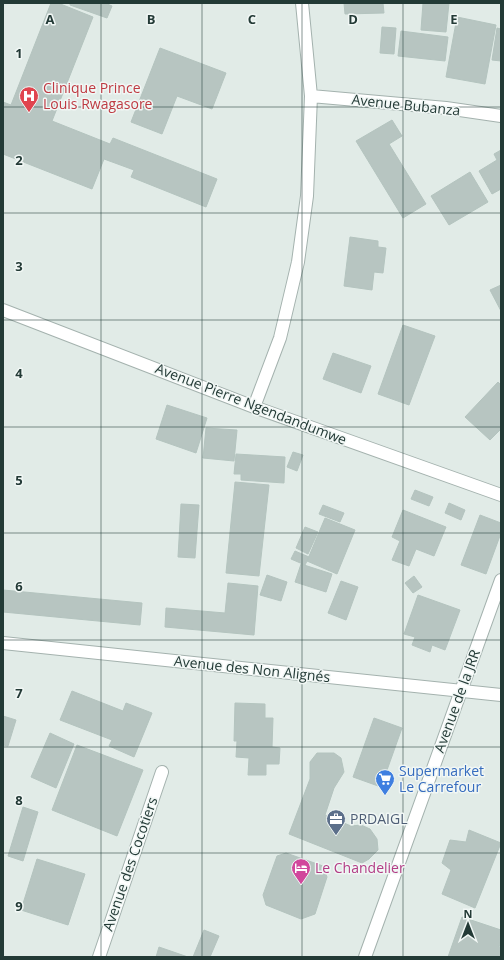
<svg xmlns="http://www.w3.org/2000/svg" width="504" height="960" viewBox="0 0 504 960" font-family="'Open Sans',sans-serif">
  <rect width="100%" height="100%" fill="#e1ebe7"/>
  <path fill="#b7c5c1" stroke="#b4c4bf" d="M 51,3 L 58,3 L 93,17 L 52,121 L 110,144 L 113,138 L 217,179 L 206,207 L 131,177 L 134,170 L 104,159 L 92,189 L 3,154 L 3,102 L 11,105 Z
    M 70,3 L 105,3 L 112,6 L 107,18 L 70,5 Z
    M 344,3 L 383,3 L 384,13 L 345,14 Z
    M 423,3 L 449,3 L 446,32 L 421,30 Z
    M 457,17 L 496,25 L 485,84 L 446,77 Z
    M 382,27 L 396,28 L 394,54 L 380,53 Z
    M 497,28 L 501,29 L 501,61 L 492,60 Z
    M 401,31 L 448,37 L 445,61 L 398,56 Z
    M 160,48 L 226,73 L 212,109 L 177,96 L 162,134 L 131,122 Z
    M 392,120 L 402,136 L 389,144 L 426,204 L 403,218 L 356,141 Z
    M 501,150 L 501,189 L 492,194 L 479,171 L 497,160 L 494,154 Z
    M 470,172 L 488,202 L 449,225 L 431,196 Z
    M 350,237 L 378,241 L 378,247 L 386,248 L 383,273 L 374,272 L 372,290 L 344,286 Z
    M 501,285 L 501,311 L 490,290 Z
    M 403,325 L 435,336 L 409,405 L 378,394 Z
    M 333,353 L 371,366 L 361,393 L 323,379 Z
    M 498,382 L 501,385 L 501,429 L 490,440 L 465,417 Z
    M 167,405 L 207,418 L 196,453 L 156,439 Z
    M 206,428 L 237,430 L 234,461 L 203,458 Z
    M 293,452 L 303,455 L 297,471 L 287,467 Z
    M 236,454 L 285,457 L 284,483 L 241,480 L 241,474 L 234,474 Z
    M 235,482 L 269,485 L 259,576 L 226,573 Z
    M 415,490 L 433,497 L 429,506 L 411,499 Z
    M 449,503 L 465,510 L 461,520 L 445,513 Z
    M 181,504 L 199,505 L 195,558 L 178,557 Z
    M 323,505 L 344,513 L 340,522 L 319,514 Z
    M 403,510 L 446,527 L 434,556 L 416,549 L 409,566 L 392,560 L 400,541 L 392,537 Z
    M 480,515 L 501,523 L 501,533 L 486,574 L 461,565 Z
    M 325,518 L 355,530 L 337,574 L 307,561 Z
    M 305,527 L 318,532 L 308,554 L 296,548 Z
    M 295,551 L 309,557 L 305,565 L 291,559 Z
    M 301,564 L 332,574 L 326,592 L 295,582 Z
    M 267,575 L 287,582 L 281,601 L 260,595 Z
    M 414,576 L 422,587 L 413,593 L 405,583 Z
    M 341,581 L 358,587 L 346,620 L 328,613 Z
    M 228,583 L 258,586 L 254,635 L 165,627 L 166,608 L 225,613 Z
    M 3,590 L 142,603 L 140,625 L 3,612 Z
    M 418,595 L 460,610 L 445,650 L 432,645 L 430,652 L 412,645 L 415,637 L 404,634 Z
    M 72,691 L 123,711 L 126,703 L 152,713 L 134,757 L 109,746 L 112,740 L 60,720 Z
    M 235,703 L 265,704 L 265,718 L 273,718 L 272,747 L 280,748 L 279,764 L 266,764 L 266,775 L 248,775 L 249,758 L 236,757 L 237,741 L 234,741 Z
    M 3,716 L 16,720 L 8,746 L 3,745 Z
    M 374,718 L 402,728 L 381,787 L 353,777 Z
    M 50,733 L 74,744 L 56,788 L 31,777 Z
    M 77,745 L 143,770 L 117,836 L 52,810 Z
    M 317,753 L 334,753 L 341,758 L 344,772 L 334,788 L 325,815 L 351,826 L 361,825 L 370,829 L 377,839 L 378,850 L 369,859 L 362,863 L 289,834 L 310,779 L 310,762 Z
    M 23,807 L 38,812 L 23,861 L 8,856 Z
    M 469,830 L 501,843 L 475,908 L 442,894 L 451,870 L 442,863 L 450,840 L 466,842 Z
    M 286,853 L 323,866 L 327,877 L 315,914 L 301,919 L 266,905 L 263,895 L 277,856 Z
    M 37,859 L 85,874 L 68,925 L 21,910 Z
    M 462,917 L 501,930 L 501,940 L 499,947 L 501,948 L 501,957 L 448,957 Z
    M 204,930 L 219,936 L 210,957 L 193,957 Z
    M 159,947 L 188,957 L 156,957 Z"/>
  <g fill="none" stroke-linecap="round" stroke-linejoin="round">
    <defs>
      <path id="minor" d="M 311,96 L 446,108 L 501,116
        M 3,310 L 254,407 L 501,495
        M 254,407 L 280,338 L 298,262 L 307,196 L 311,96 L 302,3
        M 3,643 L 501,695
        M 99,957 L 162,772"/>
      <path id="tertiary" d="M 365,957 L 501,580"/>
    </defs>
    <use href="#minor" stroke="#a4b2ae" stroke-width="14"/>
    <use href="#tertiary" stroke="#a4b2ae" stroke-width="14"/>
    <use href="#minor" stroke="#fff" stroke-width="12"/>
    <use href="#tertiary" stroke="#fff" stroke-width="12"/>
  </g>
  <path fill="none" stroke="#233a36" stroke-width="1" stroke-opacity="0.55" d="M 101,3 L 101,957M 202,3 L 202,957M 302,3 L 302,957M 403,3 L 403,957M 3,107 L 501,107M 3,213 L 501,213M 3,320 L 501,320M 3,427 L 501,427M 3,533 L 501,533M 3,640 L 501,640M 3,747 L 501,747M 3,853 L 501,853"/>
  <defs>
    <symbol id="hospital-pin" viewBox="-11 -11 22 30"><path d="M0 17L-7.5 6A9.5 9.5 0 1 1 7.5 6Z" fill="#e0444e" stroke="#f1f7f5"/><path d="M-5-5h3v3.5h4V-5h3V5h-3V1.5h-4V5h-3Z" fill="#fff"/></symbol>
    <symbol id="supermarket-pin" viewBox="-11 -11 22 30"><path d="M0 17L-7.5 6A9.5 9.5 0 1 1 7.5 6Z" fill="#3f7fe0" stroke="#f1f7f5"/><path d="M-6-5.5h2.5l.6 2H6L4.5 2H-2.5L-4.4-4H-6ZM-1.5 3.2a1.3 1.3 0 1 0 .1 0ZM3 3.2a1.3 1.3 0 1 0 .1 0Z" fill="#fff"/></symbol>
    <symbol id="office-pin" viewBox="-11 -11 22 30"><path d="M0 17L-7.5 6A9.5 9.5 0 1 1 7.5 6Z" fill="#5c6f8a" stroke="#f1f7f5"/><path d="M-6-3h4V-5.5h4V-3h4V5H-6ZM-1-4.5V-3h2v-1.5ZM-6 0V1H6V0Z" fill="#fff"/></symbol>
    <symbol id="hotel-pin" viewBox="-11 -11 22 30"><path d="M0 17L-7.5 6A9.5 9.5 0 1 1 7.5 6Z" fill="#d1479c" stroke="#f1f7f5"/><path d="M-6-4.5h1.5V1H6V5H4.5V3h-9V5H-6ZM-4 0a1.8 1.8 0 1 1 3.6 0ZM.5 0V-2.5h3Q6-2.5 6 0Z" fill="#fff"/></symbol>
  </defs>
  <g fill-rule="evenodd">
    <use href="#hospital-pin" x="18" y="85" width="22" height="30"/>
    <use href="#supermarket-pin" x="374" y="768" width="22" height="30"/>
    <use href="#office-pin" x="325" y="808" width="22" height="30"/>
    <use href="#hotel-pin" x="290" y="857" width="22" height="30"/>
  </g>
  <g text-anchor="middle" stroke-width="3" stroke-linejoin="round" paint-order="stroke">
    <g font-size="14" fill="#be3a42" stroke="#f1f7f5" text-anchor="start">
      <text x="43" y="93">Clinique Prince<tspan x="43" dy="16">Louis Rwagasore</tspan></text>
    </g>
    <g font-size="14" fill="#233a36" stroke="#f1f7f5">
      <text transform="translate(406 105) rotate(6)" y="5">Avenue Bubanza</text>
      <text transform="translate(251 404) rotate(21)" y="5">Avenue Pierre Ngendandumwe</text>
      <text transform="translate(252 669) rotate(6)" y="5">Avenue des Non Alignés</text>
      <text transform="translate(457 701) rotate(-70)" y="5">Avenue de la JRR</text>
      <text transform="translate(130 864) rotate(-71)" y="5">Avenue des Cocotiers</text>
    </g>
    <g font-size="14" fill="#366cbe" stroke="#f1f7f5" text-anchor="start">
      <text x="399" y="776">Supermarket<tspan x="399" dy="16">Le Carrefour</tspan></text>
    </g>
    <g font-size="14" fill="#4e5e75" stroke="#f1f7f5" text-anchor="start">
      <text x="350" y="824">PRDAIGL</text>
    </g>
    <g font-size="14" fill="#b23c85" stroke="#f1f7f5" text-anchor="start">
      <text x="315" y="873">Le Chandelier</text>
    </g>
  </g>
  <g font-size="13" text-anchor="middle" font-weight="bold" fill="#233a36" stroke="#f1f7f5" stroke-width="3" stroke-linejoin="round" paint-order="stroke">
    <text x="50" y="24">A</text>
    <text x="151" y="24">B</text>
    <text x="252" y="24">C</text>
    <text x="353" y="24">D</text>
    <text x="454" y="24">E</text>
    <text x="19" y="58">1</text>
    <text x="19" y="165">2</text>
    <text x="19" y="271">3</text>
    <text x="19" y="378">4</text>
    <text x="19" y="485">5</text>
    <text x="19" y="591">6</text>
    <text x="19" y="698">7</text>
    <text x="19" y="805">8</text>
    <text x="19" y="911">9</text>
  </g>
  <rect width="504" height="960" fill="none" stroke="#233a36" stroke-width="8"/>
  <g transform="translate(468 924)" stroke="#f1f7f5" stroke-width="3" paint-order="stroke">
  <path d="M0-3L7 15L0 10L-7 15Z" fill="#233a36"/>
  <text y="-6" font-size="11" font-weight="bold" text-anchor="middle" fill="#233a36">N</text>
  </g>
</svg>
